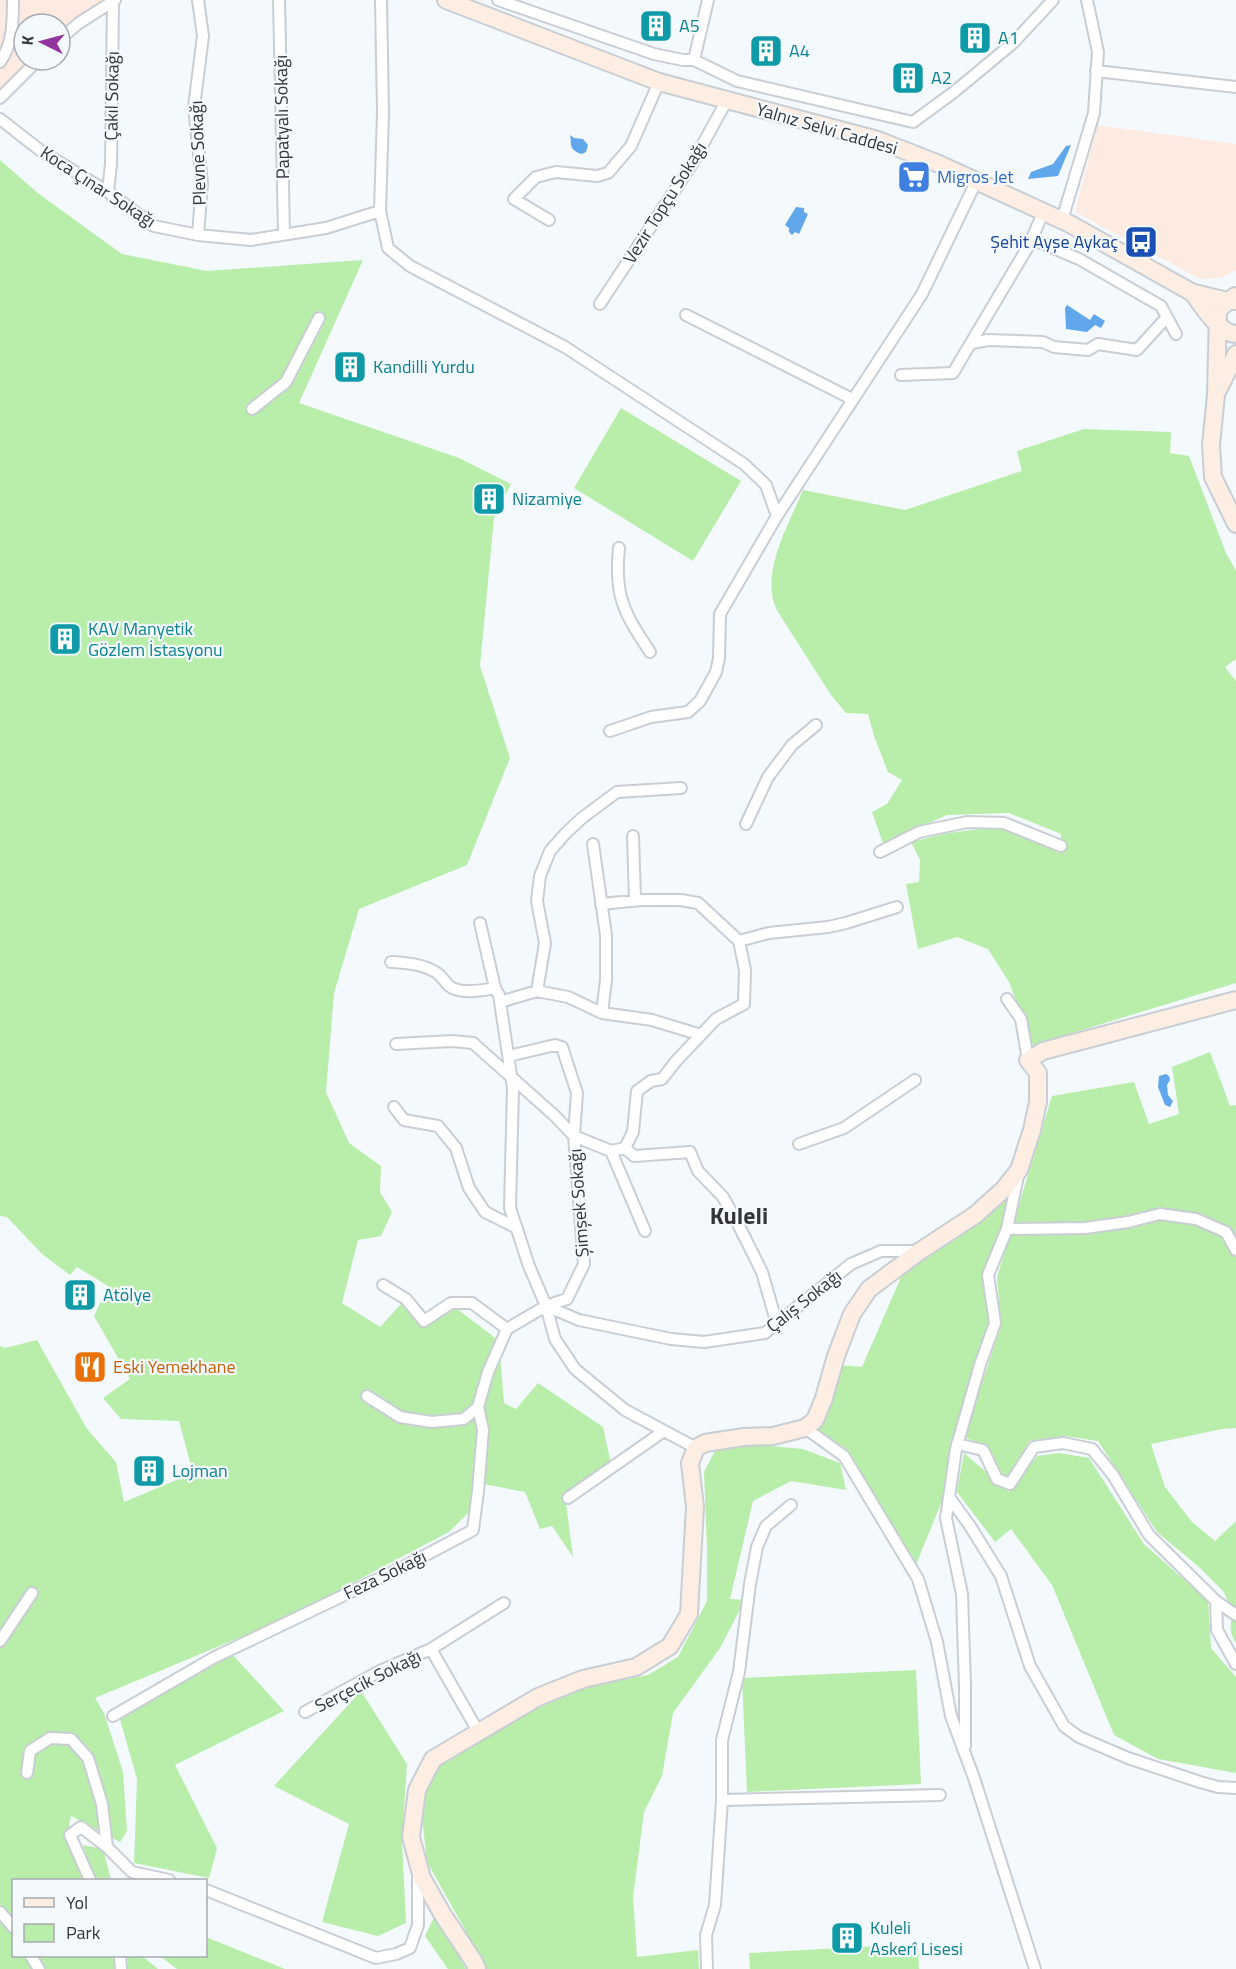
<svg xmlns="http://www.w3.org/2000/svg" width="1236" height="1969" viewBox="0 0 1236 1969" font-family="'Titillium Web',sans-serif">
  <rect width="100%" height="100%" fill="#f4f9fe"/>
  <path fill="#fdeae1" d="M 0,0 L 123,0 L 66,25 L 60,31 L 60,24 L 24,24 L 24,60 L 32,60 L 0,93 Z
    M 1097,125 L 1236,144 L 1236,270 L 1221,278 L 1200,279 L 1075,212 Z"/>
  <path fill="#b8edaa" d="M 0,160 L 39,194 L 122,254 L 207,271 L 363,260 L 299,403 L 459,458 L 511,484 L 494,518 L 480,666 L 510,758 L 467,865 L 359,909 L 334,993 L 326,1092 L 349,1143 L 381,1166 L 380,1192 L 392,1212 L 381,1236 L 358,1240 L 342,1303 L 380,1327 L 402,1303 L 419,1322 L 451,1304 L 499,1341 L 504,1403 L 516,1409 L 538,1383 L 603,1427 L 613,1473 L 566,1503 L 573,1557 L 552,1526 L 540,1529 L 525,1492 L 473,1482 L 469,1512 L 449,1532 L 282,1620 L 95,1698 L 104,1713 L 123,1772 L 127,1831 L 120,1842 L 71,1816 C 64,1846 72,1854 83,1880 L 14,1880 L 14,1956 L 114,1956 L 115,1969 L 0,1969 L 0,1346 L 5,1348 L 37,1340 L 87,1429 L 116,1462 L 124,1502 L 193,1473 L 179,1421 L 121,1419 L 103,1398 L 130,1379 L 94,1316 L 108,1286 L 77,1267 L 70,1275 L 42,1254 L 7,1217 L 0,1216 Z
    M 621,408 L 741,481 L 693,561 L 574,488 Z
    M 1084,429 L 1171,432 L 1170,453 L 1189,456 L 1226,553 L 1236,571 L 1236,659 L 1225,667 L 1236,681 L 1236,983 L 1033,1045 L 1009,982 L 988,949 L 957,937 L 918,949 L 906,884 L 919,882 L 920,860 L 911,842 C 936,835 968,828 994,829 C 1016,829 1040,844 1059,853 L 1061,846 L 1061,834 L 1009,813 L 947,815 L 883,843 L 872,812 L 887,804 L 902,780 L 888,772 L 874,736 L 868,714 L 846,713 L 831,695 L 778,612 C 758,576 789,524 803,490 L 905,510 L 1022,471 L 1017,451 Z
    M 1210,1052 L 1230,1106 L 1236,1105 L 1236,1428 L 1222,1429 L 1151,1444 L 1165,1487 L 1192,1522 L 1215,1541 L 1236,1521 L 1236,1644 C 1230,1632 1229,1627 1233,1614 L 1224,1592 L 1199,1567 L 1157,1532 L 1098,1441 L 1065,1436 L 1029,1441 L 1009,1476 L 1000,1474 L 989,1447 L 964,1437 L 1001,1326 L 997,1277 L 1052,1096 L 1134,1082 L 1149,1124 L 1179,1114 L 1172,1067 Z
    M 1010,1192 L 1004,1228 L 984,1274 L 989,1325 L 951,1443 L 943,1499 L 915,1567 L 848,1450 L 811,1428 L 839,1365 L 862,1367 L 905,1268 L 968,1230 Z
    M 760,1445 L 803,1449 L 840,1463 L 846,1490 L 791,1481 L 753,1501 L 730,1599 L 745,1600 L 720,1648 L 673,1713 L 662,1776 L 644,1812 L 633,1897 L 637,1957 L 698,1950 L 699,1969 L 487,1969 L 427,1862 L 418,1782 L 491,1729 L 582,1688 L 648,1675 L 678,1657 L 707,1601 L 707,1549 L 704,1472 L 717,1447 Z
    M 964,1453 L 1009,1492 L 1037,1456 L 1059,1453 L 1089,1458 L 1144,1544 L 1208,1601 L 1211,1648 L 1236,1677 L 1236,1773 L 1158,1759 L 1114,1735 L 1052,1585 L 1011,1529 L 995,1542 L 957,1492 Z
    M 233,1655 L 284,1711 L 175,1765 L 217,1848 L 209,1878 L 134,1863 L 137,1779 L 117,1709 L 169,1677 Z
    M 916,1670 L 921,1784 L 747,1792 L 742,1678 Z
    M 361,1691 L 407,1764 L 402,1841 L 406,1923 L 378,1936 L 322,1922 L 349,1824 L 274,1786 Z
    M 83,1845 L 103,1849 L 111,1880 L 93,1880 Z
    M 436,1913 L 466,1969 L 448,1969 L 425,1936 Z
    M 206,1937 L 285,1969 L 177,1969 L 160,1956 L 206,1956 Z
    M 918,1944 L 919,1969 L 750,1969 L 749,1953 Z
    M 125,1956 L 142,1956 L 158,1969 L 127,1969 L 128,1961 Z"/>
  <path fill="#60a8eb" d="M 570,135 L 574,138 L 583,139 L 588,145 L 586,152 L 582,154 C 568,150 572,144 570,135 Z
    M 1071,145 L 1058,176 L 1028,179 L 1031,172 L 1053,164 L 1066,146 Z
    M 796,207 L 804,208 L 804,212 L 808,214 L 799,234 L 795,232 L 792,235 L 789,232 L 789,228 L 785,225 Z
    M 1067,305 L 1090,320 L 1094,314 L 1105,321 L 1101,328 L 1095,325 L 1087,332 L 1066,329 L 1065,308 Z
    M 1166,1074 L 1169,1076 L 1170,1080 L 1167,1085 L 1168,1095 L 1173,1101 L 1170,1107 L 1165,1105 L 1158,1087 L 1159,1076 Z"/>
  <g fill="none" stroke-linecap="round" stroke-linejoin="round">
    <defs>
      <path id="street" d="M 279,0 L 284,234
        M 381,0 L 383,112 L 380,211 L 388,248 L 410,266 L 565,347 L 744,464 L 766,485 L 777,516
        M 498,0 L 654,54 L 683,60 L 694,60 L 708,0
        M 60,39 L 79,23 L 115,0
        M 694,60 L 737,81 L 913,122 L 954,92 L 1013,43 L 1053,0
        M 0,62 C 13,44 13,21 13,0
        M 1096,71 L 1236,87
        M 0,98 L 38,60
        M 0,119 L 41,151 L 108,192 L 154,226 L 198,235 L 251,240 L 326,228 L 380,211
        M 108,192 L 111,164 L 113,1
        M 549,220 L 514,199 L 536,177 L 556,172 L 597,176 L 608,173 L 631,146 L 659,82
        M 1062,220 L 1094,113 L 1098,52 L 1087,0
        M 198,235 L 202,183 L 194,107 L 203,36 L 198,0
        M 1032,239 L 1079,259 L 1161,306 L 1176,334
        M 600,304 L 692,164 L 727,100
        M 686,315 L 852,399
        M 972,343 L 988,340 L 1043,342 L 1054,347 L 1088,350 L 1098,344 L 1137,350 L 1167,317
        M 901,375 L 953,373 L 1029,245 L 1043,213
        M 252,409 L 286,382 L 319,318
        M 619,548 C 614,596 624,613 650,652
        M 610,731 L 651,717 L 688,712 L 700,701 L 716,672 L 719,658 L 720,614 L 777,516 L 922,294 L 976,182
        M 746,824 L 768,777 L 792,745 L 816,725
        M 633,836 L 635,900
        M 593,844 L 606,935 L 606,980 L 602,1013
        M 880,852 L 919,832 L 967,822 L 1004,823 L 1061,846
        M 480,923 L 495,988
        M 739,941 L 769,933 L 828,927 L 846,923 L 897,907
        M 391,962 C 406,963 424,964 437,973 C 445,978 445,987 458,990 C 470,993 483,990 495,988 L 499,995 L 513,1088 L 510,1208 L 529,1266 L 546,1306 L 555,1339 L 575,1369 L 625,1410 L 696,1448
        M 537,991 L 545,943 L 537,901 L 540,876 L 550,851 L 565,834 L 582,818 L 617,792 L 681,788
        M 1007,999 L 1021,1019 L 1028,1060
        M 500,1002 L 537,991 L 568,997 L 602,1013 L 652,1020 L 701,1035
        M 396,1044 L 452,1041 L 473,1043 L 555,1116 L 574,1136 L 611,1151 L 625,1148 L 633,1132 L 637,1091 L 651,1081 L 662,1079 L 677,1060 L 716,1019 L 744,1004 L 745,970 L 739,941 L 698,903 L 681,900 L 641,900 L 601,904
        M 394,1107 L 404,1120 L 438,1126 L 456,1148 L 469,1188 L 485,1212 L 517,1228
        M 799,1144 L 844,1128 L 915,1080
        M 625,1148 L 634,1156 L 690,1152 L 698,1171 L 723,1197 L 738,1224 L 762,1272 L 777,1324
        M 611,1151 L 645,1231
        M 1007,1229 L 1085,1228 L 1128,1222 L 1160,1214 L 1196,1219 L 1226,1232 L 1236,1250
        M 383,1285 L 406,1299 L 424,1321 L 451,1303 L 472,1303 L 507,1329 L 546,1306 L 567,1299 L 584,1264 L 574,1136 L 577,1093 L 562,1047 L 555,1045 L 509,1056
        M 546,1306 L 579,1320 L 671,1339 L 704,1342 L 765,1333 L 851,1264 L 881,1251 L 920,1251
        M 367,1396 L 400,1417 L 432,1422 L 464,1419 L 478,1407
        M 805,1428 L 844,1456 L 918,1579 L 937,1642 L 951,1716 L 974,1778 L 1035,1969
        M 957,1444 L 983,1450 L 997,1479 L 1010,1484 L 1034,1447 L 1063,1443 L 1092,1449 L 1113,1475 L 1149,1535 L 1216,1601 L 1236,1615
        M 949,1497 L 970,1526 L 1001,1576 L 1030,1666 L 1064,1726 L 1079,1737 L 1128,1758 L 1200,1782 L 1218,1787 L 1236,1788
        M 568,1498 L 664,1431
        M 791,1505 L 766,1526 L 757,1547 L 750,1584 L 739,1672 L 722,1740 L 722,1800 L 940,1795
        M 1216,1601 L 1217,1630 L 1236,1664
        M 0,1641 L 32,1593
        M 305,1712 L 382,1670 L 431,1649
        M 113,1716 L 213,1658 L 405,1566 L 473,1530 L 478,1491 L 483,1430 L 478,1407 L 488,1372 L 507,1329
        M 479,1733 L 431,1649 L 504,1603
        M 965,1746 L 965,1686 L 962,1594 L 946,1518 L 956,1449 L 980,1365 L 995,1323 L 988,1275 L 1007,1229 L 1018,1176
        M 27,1773 L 30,1751 L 50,1738 L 71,1739 L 88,1758 L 102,1804 L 107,1847 L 81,1827 L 70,1835 L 90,1880
        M 107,1847 L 132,1872 L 169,1880
        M 206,1890 L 376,1958 L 396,1954 L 410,1948 L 418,1925 L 418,1873
        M 0,1912 L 14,1928
        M 31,1956 L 39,1969
        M 120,1956 L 121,1969
        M 707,1969 L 706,1935 L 715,1905 L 722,1800"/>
      <path id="secondary" d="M 446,0 L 659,82 L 878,140 L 939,164 L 1070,224 L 1193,293 C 1206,295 1225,302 1236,301
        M 1193,293 C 1202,306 1220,334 1236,334
        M 1235,296 L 1221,307 L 1218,312 L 1216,395 L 1211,445 L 1213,477 L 1236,524
        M 1217,392 L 1236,354
        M 477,1969 L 474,1962 L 443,1915 L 422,1878 L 411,1837 L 417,1790 L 433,1759 L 538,1697 L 583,1679 L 636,1667 L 670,1646 L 689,1614 L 695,1507 L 690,1463 L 696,1448 L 705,1443 L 744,1437 L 773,1436 L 805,1428 L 815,1420 L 824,1398 L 836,1356 L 852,1314 L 869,1289 L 920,1251 L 975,1215 L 1003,1190 L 1019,1170 L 1032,1130 L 1038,1102 L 1038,1073 L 1028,1060 L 1043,1051 L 1236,1000"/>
    </defs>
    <use href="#street" stroke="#c8ced4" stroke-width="14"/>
    <use href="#secondary" stroke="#c8ced4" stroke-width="20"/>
    <use href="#street" stroke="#fff" stroke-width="10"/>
    <use href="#secondary" stroke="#fdeee4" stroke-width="16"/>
  </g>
  <defs>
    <symbol id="building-square" viewBox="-11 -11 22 22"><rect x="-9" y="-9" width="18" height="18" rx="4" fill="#0f9aa8" stroke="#f4f9fe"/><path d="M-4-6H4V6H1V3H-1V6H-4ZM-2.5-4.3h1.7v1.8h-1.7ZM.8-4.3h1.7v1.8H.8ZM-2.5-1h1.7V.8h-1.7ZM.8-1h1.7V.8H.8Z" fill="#fff"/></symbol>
    <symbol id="supermarket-square" viewBox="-11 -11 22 22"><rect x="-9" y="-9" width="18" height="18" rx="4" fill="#3f7fe0" stroke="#f4f9fe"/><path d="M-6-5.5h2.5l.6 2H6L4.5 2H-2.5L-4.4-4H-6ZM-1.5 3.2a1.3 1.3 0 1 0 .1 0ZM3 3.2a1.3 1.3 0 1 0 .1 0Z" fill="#fff"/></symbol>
    <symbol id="bus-square" viewBox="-11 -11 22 22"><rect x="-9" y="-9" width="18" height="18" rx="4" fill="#1a4fb4" stroke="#f4f9fe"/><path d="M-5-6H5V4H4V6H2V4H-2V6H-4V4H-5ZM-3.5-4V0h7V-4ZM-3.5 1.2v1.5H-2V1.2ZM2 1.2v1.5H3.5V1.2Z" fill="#fff"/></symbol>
    <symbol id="restaurant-square" viewBox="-11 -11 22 22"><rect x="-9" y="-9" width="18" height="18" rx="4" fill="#e8710a" stroke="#f4f9fe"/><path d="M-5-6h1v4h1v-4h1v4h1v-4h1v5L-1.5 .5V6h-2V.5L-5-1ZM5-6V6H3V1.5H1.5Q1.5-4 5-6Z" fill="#fff"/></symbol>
  </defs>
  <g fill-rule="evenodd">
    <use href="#building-square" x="637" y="7" width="38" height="38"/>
    <use href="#building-square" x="956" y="19" width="38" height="38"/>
    <use href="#building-square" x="747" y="32" width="38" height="38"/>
    <use href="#building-square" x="889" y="59" width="38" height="38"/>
    <use href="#supermarket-square" x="895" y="158" width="38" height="38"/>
    <use href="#bus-square" x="1122" y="223" width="38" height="38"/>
    <use href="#building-square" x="331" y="348" width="38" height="38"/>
    <use href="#building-square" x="470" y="480" width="38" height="38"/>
    <use href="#building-square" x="46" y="620" width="38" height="38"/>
    <use href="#building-square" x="61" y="1276" width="38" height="38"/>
    <use href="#restaurant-square" x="71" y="1348" width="38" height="38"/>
    <use href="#building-square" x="130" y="1452" width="38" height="38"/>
    <use href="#building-square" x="828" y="1919" width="38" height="38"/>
  </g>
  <g text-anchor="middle" stroke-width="4.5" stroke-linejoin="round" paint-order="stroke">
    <g font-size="18" fill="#0d838f" stroke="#f4f9fe" text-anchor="start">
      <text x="679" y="32">A5</text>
      <text x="998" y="44">A1</text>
      <text x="789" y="57">A4</text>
      <text x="931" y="84">A2</text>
      <text x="373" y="373">Kandilli Yurdu</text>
      <text x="512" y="505">Nizamiye</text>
      <text x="88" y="635">KAV Manyetik<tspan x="88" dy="21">Gözlem İstasyonu</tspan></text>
      <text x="103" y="1301">Atölye</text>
      <text x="172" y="1477">Lojman</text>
      <text x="870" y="1934">Kuleli<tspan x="870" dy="21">Askerî Lisesi</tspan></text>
    </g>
    <g font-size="18" fill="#333538" stroke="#f4f9fe">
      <text transform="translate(112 96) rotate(-89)" y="6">Çakıl Sokağı</text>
      <text transform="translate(282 117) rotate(-91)" y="6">Papatyalı Sokağı</text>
      <text transform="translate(827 129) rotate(16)" y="6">Yalnız Selvi Caddesi</text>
      <text transform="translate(198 153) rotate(-92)" y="6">Plevne Sokağı</text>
      <text transform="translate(98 187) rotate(33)" y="6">Koca Çınar Sokağı</text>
      <text transform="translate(665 203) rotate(-58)" y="6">Vezir Topçu Sokağı</text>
      <text transform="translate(579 1203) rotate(-94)" y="6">Şimşek Sokağı</text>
      <text transform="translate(804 1301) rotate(-38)" y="6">Çalış Sokağı</text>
      <text transform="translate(385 1575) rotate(-26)" y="6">Feza Sokağı</text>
      <text transform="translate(368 1681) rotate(-27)" y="6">Serçecik Sokağı</text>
    </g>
    <g font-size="18" fill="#366cbe" stroke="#f4f9fe" text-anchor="start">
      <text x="937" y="183">Migros Jet</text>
    </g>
    <g font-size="18" fill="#164399" stroke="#f4f9fe" text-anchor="end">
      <text x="1118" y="248">Şehit Ayşe Aykaç</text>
    </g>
    <g font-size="18" fill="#c56008" stroke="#f4f9fe" text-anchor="start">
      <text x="113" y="1373">Eski Yemekhane</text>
    </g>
    <g font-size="24" font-weight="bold" fill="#333538" stroke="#f4f9fe">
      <text x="739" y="1224">Kuleli</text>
    </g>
  </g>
  <rect x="12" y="1879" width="195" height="78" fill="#f4f9fe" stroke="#a7abaf" stroke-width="1.5"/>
  <rect x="24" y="1898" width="30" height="9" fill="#fdeee4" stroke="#a7abaf" stroke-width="1.5"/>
  <text x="66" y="1909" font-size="18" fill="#333538">Yol</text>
  <rect x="24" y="1924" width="30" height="18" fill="#b8edaa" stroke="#a7abaf" stroke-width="1.5"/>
  <text x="66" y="1939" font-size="18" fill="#333538">Park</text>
  <g transform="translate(42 42) rotate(276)"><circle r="28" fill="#f4f9fe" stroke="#a7abaf" stroke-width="1.5"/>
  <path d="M0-4.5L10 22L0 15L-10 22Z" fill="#92359e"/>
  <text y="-9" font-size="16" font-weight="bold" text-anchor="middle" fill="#333538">K</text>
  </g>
</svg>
